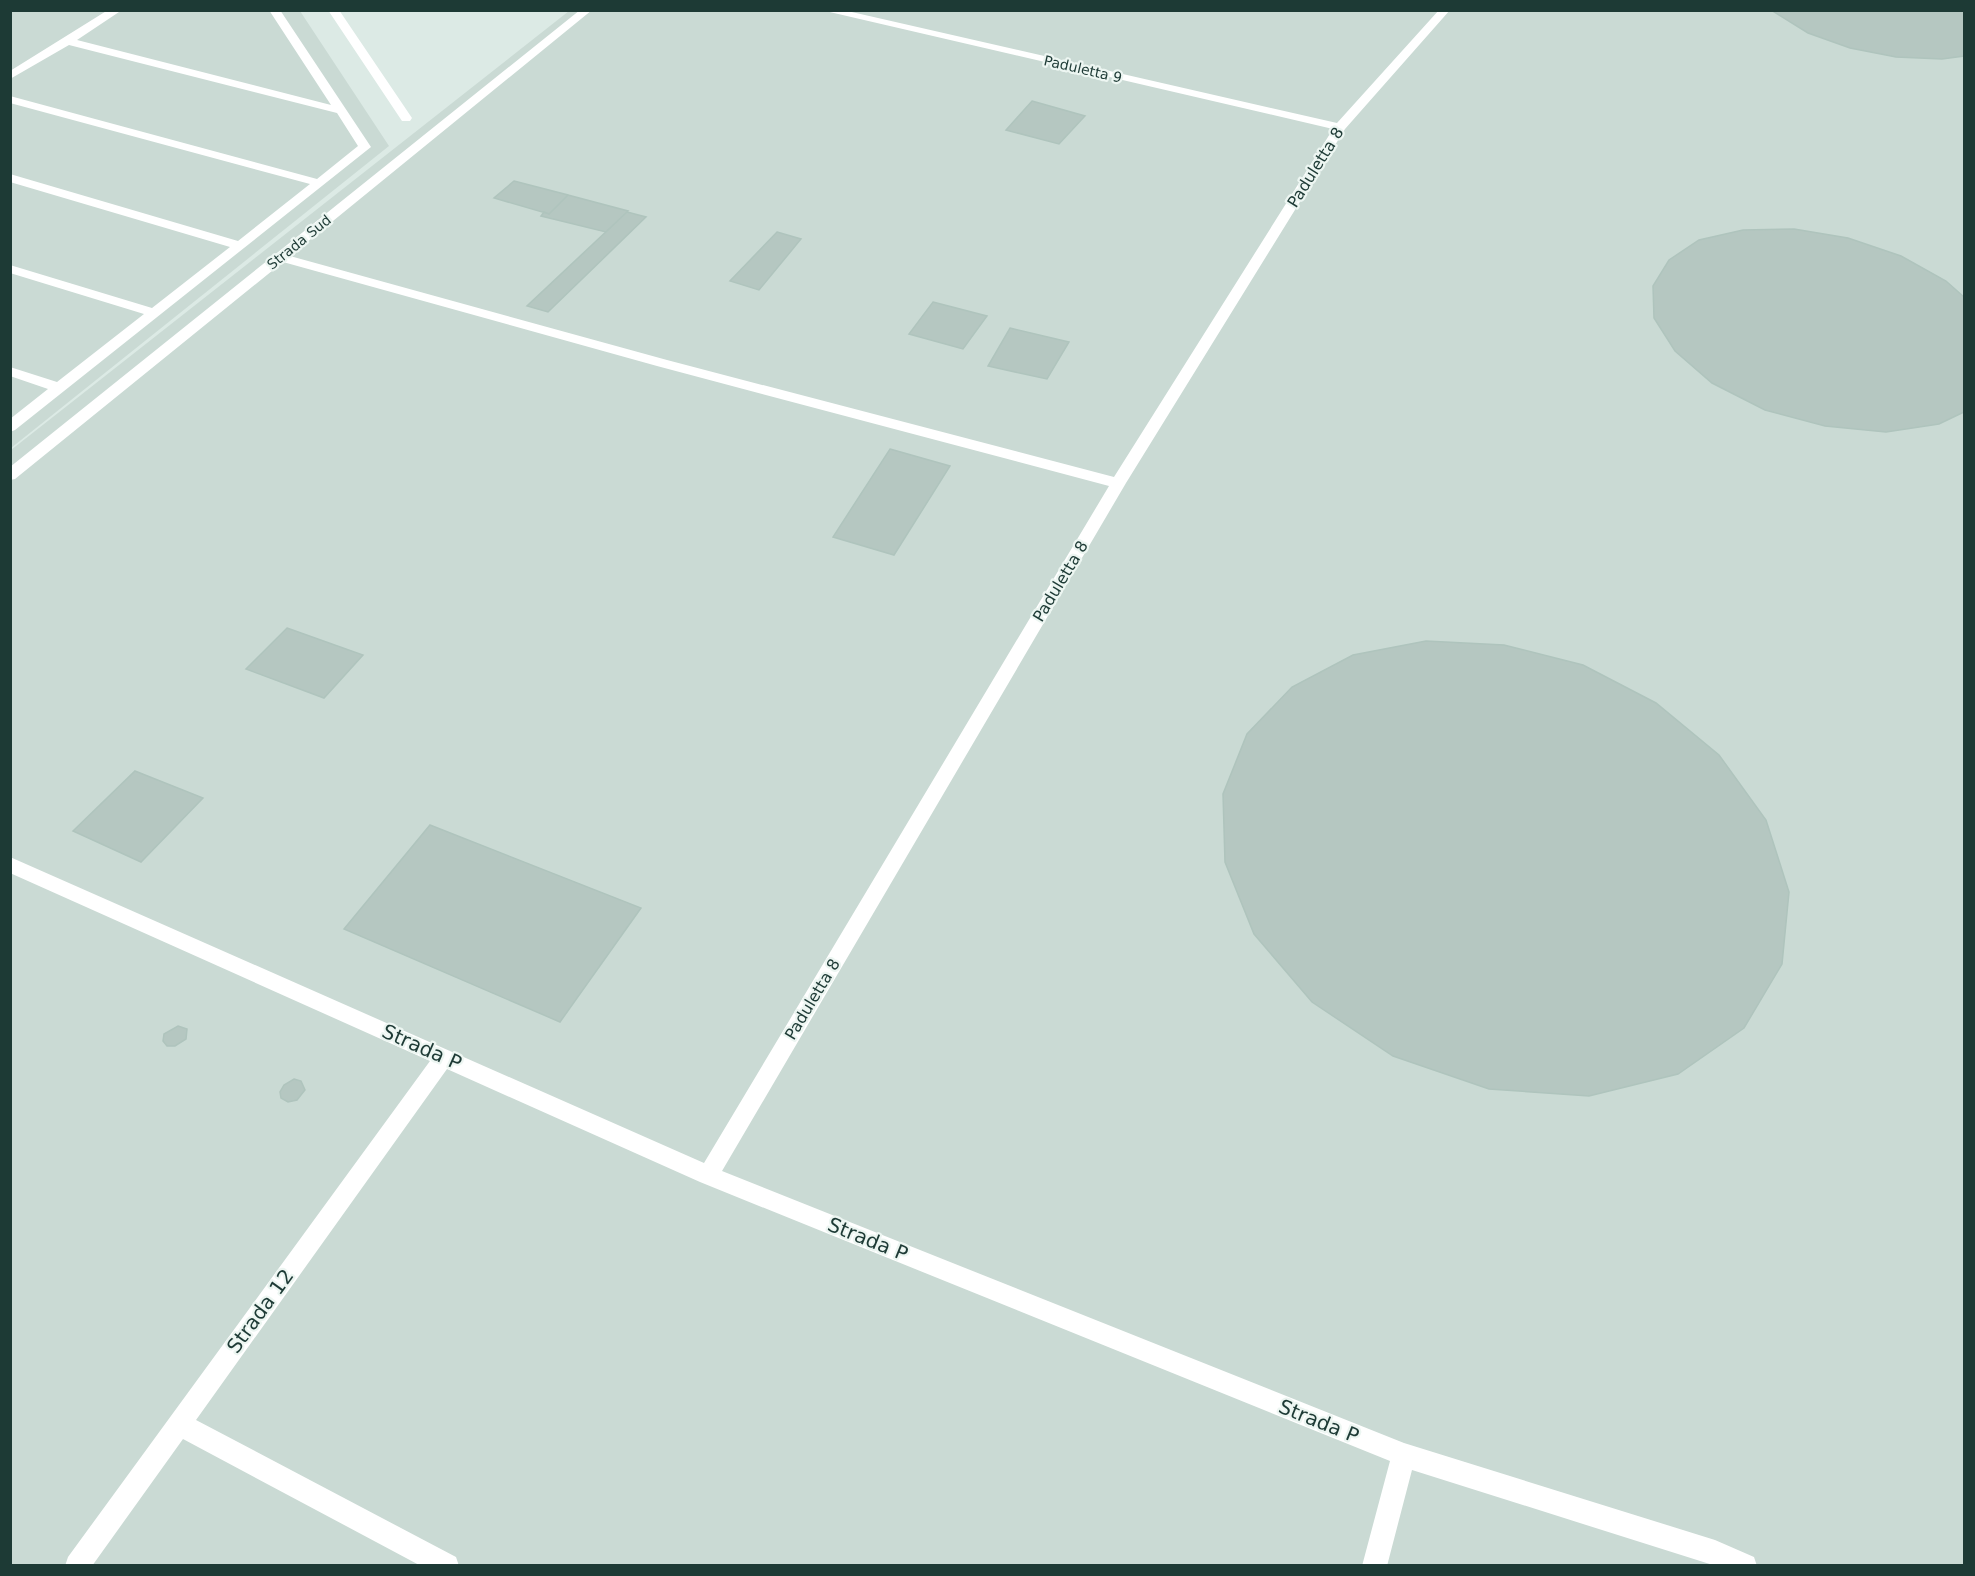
<svg xmlns="http://www.w3.org/2000/svg" width="1975" height="1576" viewBox="0 0 1975 1576" font-family="'DejaVu Sans',sans-serif">
  <rect width="100%" height="100%" fill="#dceae5"/>
  <path fill="#cadad4" d="M 11,11 L 300,11 L 389,146 L 11,448 Z
    M 569,11 L 1964,11 L 1964,1565 L 11,1566 L 11,450 Z"/>
  <path fill="#b5c7c1" stroke="#afc4bd" stroke-width="1.5" d="M 1771,10 L 1964,10 L 1964,56 L 1942,59 L 1896,57 L 1850,48 L 1808,33 Z
    M 1032,101 L 1085,116 L 1059,144 L 1006,130 Z
    M 514,181 L 568,195 L 549,214 L 494,198 Z
    M 568,195 L 628,211 L 606,232 L 541,216 L 544,212 L 549,214 Z
    M 627,212 L 646,217 L 548,312 L 527,306 Z
    M 1794,229 L 1848,238 L 1901,256 L 1946,281 L 1964,297 L 1964,412 L 1939,424 L 1886,432 L 1825,426 L 1765,410 L 1712,383 L 1675,351 L 1654,318 L 1653,286 L 1669,260 L 1699,240 L 1743,230 Z
    M 777,232 L 801,239 L 759,290 L 730,281 Z
    M 933,302 L 987,316 L 963,349 L 909,334 Z
    M 1010,328 L 1069,342 L 1047,379 L 988,366 Z
    M 890,449 L 950,466 L 894,555 L 833,537 Z
    M 287,628 L 363,655 L 324,698 L 246,669 Z
    M 1426,641 L 1504,645 L 1583,665 L 1656,703 L 1719,755 L 1766,820 L 1789,892 L 1782,964 L 1744,1028 L 1678,1074 L 1589,1096 L 1489,1089 L 1393,1056 L 1312,1002 L 1254,934 L 1225,862 L 1223,794 L 1247,734 L 1292,687 L 1353,655 Z
    M 135,771 L 203,798 L 141,862 L 73,831 Z
    M 430,825 L 641,908 L 560,1022 L 344,929 Z
    M 178,1026 L 187,1029 L 186,1039 L 175,1046 L 167,1046 L 163,1041 L 164,1034 Z
    M 294,1079 L 301,1081 L 305,1090 L 297,1100 L 288,1102 L 281,1098 L 280,1092 L 284,1085 Z"/>
  <g fill="none" stroke-linecap="round" stroke-linejoin="round">
    <path fill="#fff" fill-rule="evenodd" d="M 108,10 L 122,10 L 77,40 L 331,105 L 269,10 L 280,10 L 371,147 L 15,430 L 10,432 L 10,419 L 48,389 L 10,376 L 10,367 L 57,382 L 144,314 L 10,273 L 10,265 L 152,308 L 230,247 L 10,182 L 10,174 L 238,241 L 310,184 L 10,103 L 10,96 L 317,179 L 358,146 L 337,113 L 69,45 L 10,79 L 10,71 Z
      M 328,10 L 339,10 L 412,118 L 410,121 L 402,121 Z
      M 580,10 L 592,10 L 290,256 L 667,360 L 1114,477 L 1333,129 L 821,10 L 843,10 L 1337,123 L 1439,10 L 1450,10 L 1345,129 L 1126,483 L 722,1171 L 1404,1443 L 1715,1540 L 1754,1557 L 1757,1566 L 1716,1566 L 1412,1470 L 1387,1566 L 1362,1566 L 1390,1461 L 700,1182 L 447,1069 L 196,1420 L 456,1557 L 459,1566 L 421,1566 L 183,1439 L 92,1566 L 65,1566 L 68,1557 L 430,1061 L 10,873 L 10,857 L 704,1163 L 1109,486 L 657,366 L 283,262 L 15,479 L 10,480 L 10,467 Z"/>
  </g>
  <g text-anchor="middle" stroke-width="4.5" stroke-linejoin="round" paint-order="stroke">
    <g font-size="14" fill="#1d3a35" stroke="#edf6f2">
      <text transform="translate(1083 69) rotate(13)" y="5">Paduletta 9</text>
      <text transform="translate(299 242) rotate(-39)" y="5">Strada Sud</text>
    </g>
    <g font-size="16" fill="#1d3a35" stroke="#edf6f2">
      <text transform="translate(1315 167) rotate(-58)" y="6">Paduletta 8</text>
      <text transform="translate(1060 581) rotate(-59)" y="6">Paduletta 8</text>
      <text transform="translate(812 999) rotate(-59)" y="6">Paduletta 8</text>
    </g>
    <g font-size="20" fill="#1d3a35" stroke="#edf6f2">
      <text transform="translate(422 1047) rotate(24)" y="7">Strada P</text>
      <text transform="translate(868 1239) rotate(22)" y="7">Strada P</text>
      <text transform="translate(260 1311) rotate(-54)" y="7">Strada 12</text>
      <text transform="translate(1319 1421) rotate(22)" y="7">Strada P</text>
    </g>
  </g>
  <rect width="1975" height="1576" fill="none" stroke="#1d3a35" stroke-width="24"/>
</svg>
